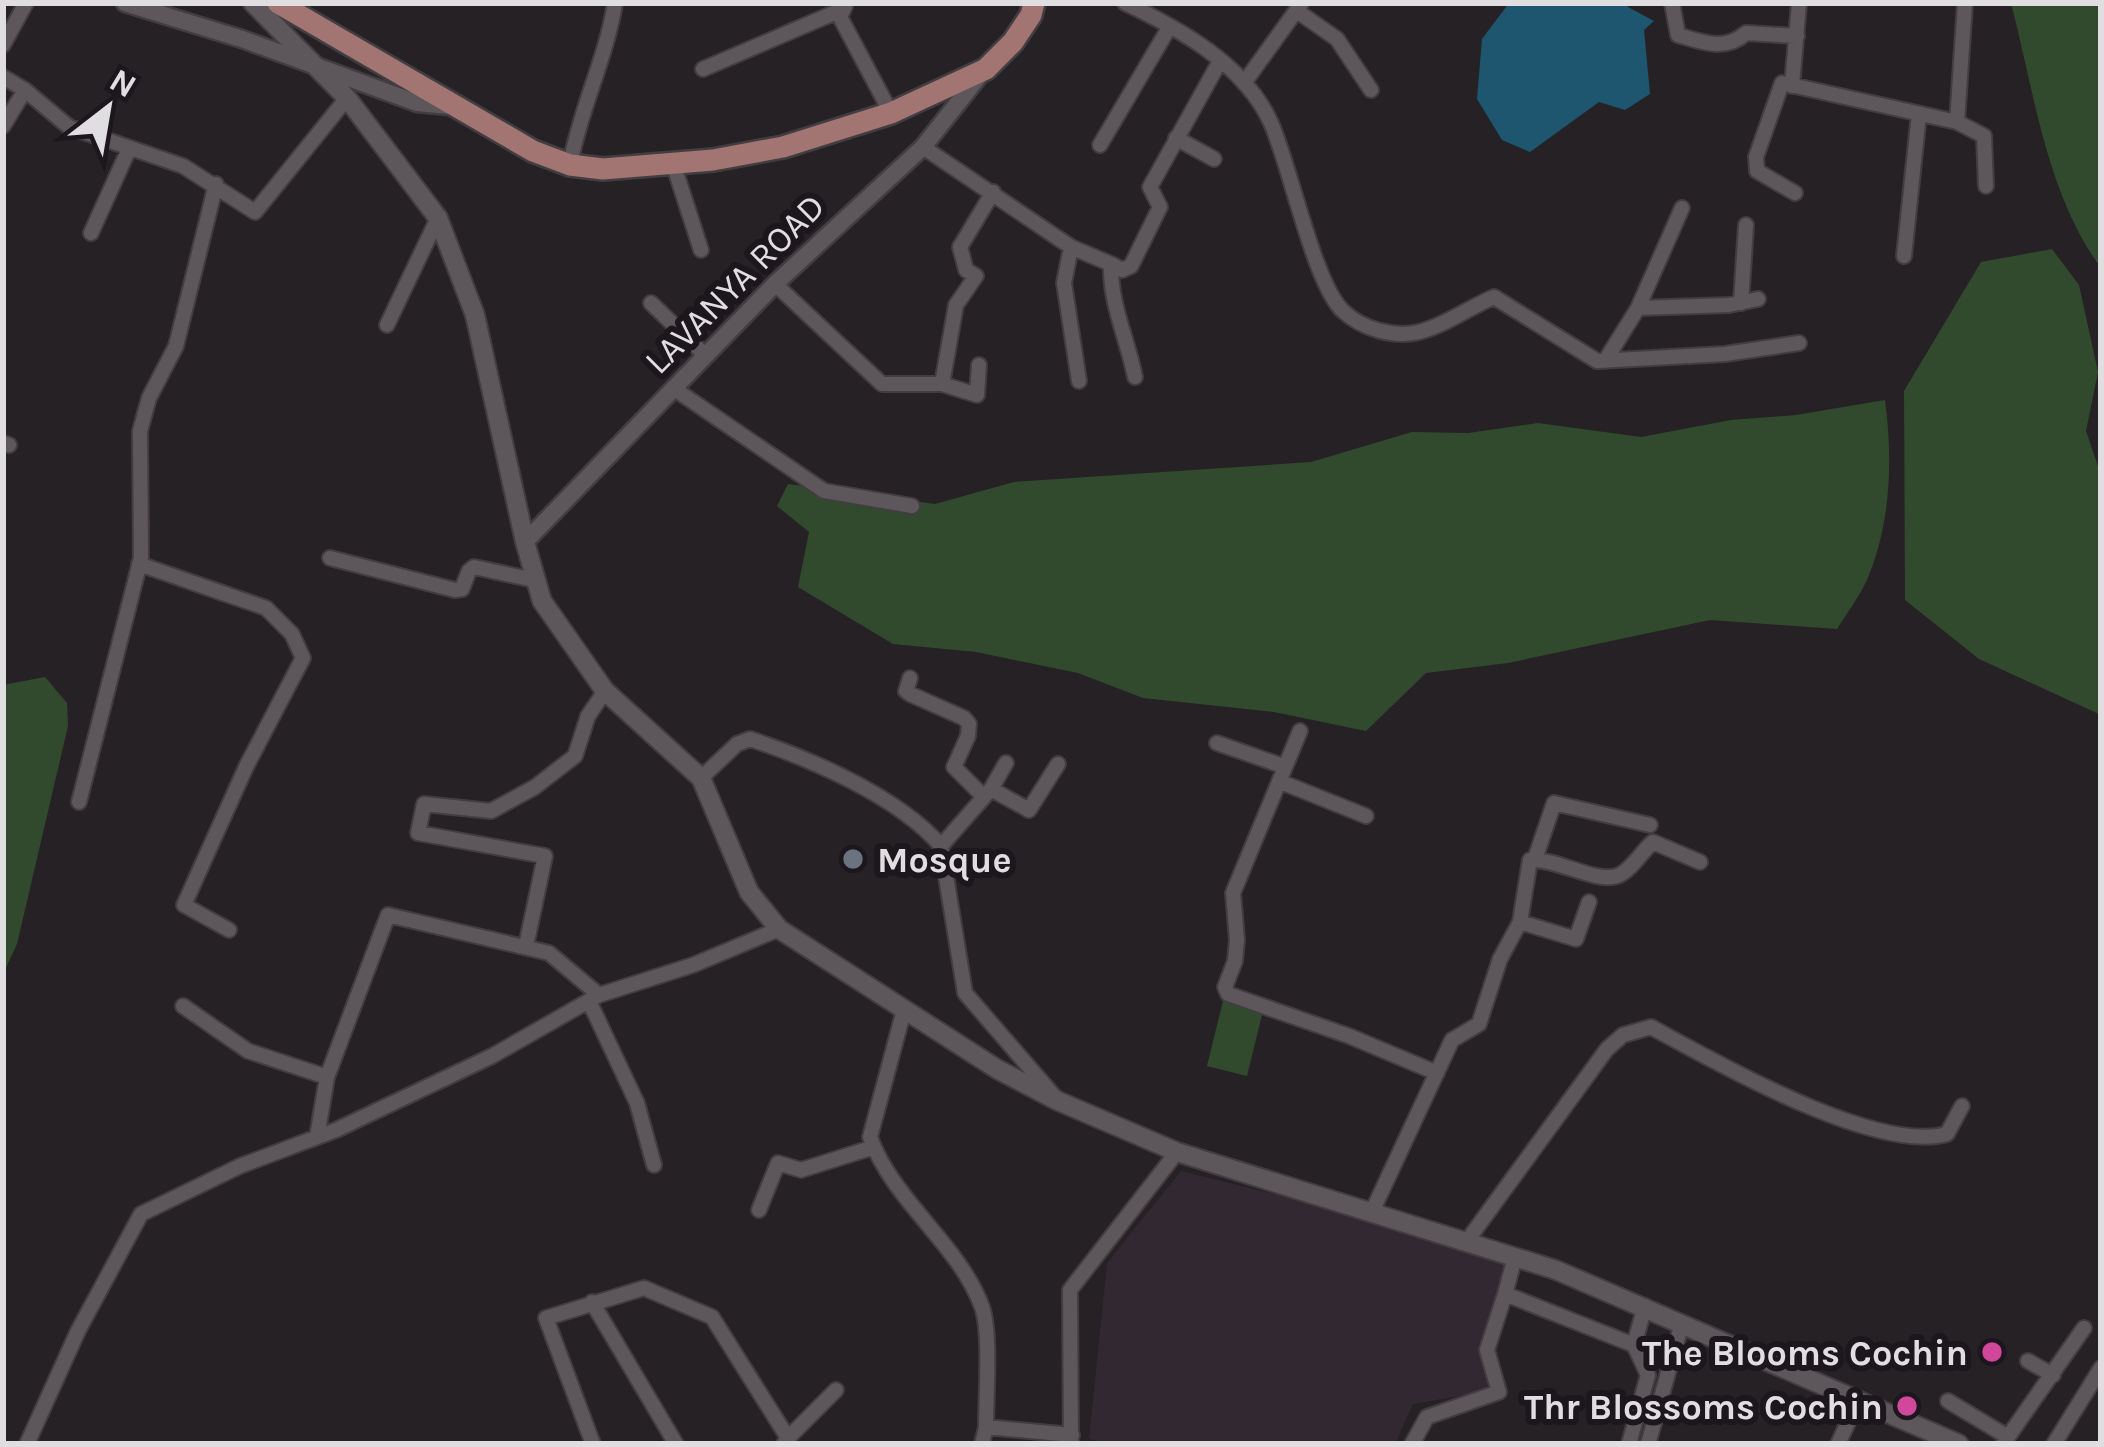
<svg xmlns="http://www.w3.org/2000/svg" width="2104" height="1447" viewBox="0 0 2104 1447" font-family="Karla,sans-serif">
  <rect width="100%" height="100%" fill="#262125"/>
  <path fill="#322831" d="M 1181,1171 L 1303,1201 L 1429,1242 L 1514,1262 L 1487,1350 L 1494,1390 L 1413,1404 L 1395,1444 L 1109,1444 L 1089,1439 L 1107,1263 Z"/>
  <path fill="#314a2e" d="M 2011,3 L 2101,3 L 2101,268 C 2046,193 2034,91 2011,3 Z
    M 2052,249 L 2079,285 L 2098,372 L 2086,431 L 2101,475 L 2101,715 L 1979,659 L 1905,600 L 1904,391 L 1981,262 Z
    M 1885,400 C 1893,460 1891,523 1867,580 C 1859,597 1847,613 1837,629 L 1710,620 L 1508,663 L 1426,673 L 1366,731 L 1274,712 L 1143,698 L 1078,673 L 976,652 L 893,644 L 798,587 L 809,532 L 777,506 L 788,484 L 935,504 L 1014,482 L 1311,462 L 1412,432 L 1468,433 L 1538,423 L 1641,437 L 1731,420 L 1796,415 Z
    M 45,677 L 67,703 L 68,726 L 17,944 L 3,974 L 3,685 Z
    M 1223,1001 L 1263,1011 L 1247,1076 L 1207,1066 Z"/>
  <path fill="#1e5670" d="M 1509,3 L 1628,3 L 1628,7 L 1654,21 L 1644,30 L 1650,94 L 1625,110 L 1599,102 L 1530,152 L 1502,140 L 1477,99 L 1482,39 Z"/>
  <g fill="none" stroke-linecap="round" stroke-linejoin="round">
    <defs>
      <path id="minor" d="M 1125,3 C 1180,29 1245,65 1271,123 C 1290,165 1314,284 1343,311 C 1362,329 1394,338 1419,332 C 1444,326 1470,307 1494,297 L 1597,361 L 1725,354 L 1799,343
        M 1672,3 L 1678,35 C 1702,42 1725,52 1746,33 L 1797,36
        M 845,6 L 840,17 L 891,113
        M 1297,11 L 1337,39 L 1371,90
        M 3,45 L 26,3
        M 703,69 L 841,10
        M 3,77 L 25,90 L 69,127 L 183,166 L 255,212 L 347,98
        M 1244,83 L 1301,4
        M 1792,86 L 1799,3
        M 1957,122 L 1965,3
        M 3,126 L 25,90
        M 1176,138 L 1214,159
        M 1100,145 L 1170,26
        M 923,147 L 1071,247 L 1064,283 L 1079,381
        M 673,163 L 701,250
        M 570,165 C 580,109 606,59 615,3
        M 1795,193 L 1757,171 L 1756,157 L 1782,83 L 1957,122 L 1984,136 L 1986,186
        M 91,233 L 129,149
        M 1071,247 L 1111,264 C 1110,305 1127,337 1135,377
        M 1904,256 L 1919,114
        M 1111,264 L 1122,270 L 1131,266 L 1160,207 L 1150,187 L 1220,61
        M 775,284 L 882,384 L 942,384 L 956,305 L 976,276 L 966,270 L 960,247 L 993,192
        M 651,303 L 705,355
        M 1741,303 L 1746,225
        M 1638,308 L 1729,305 L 1758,299
        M 387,325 L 438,218
        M 1605,361 L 1638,308 L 1682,208
        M 942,384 L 977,395 L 979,365
        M 673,388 L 824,491 L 912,506
        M 3,443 L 9,445
        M 330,558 L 455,590 L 462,589 L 469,571 L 474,567 L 534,580
        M 139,564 L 266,608 L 292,634 L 303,658 L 246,767 L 184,905 L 229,930
        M 910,678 L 906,691 L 910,694 L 964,718 L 969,724 L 968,736 L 954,767 L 984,797
        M 1300,731 L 1233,893 L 1237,940 L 1235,961 L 1225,987 L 1228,994 L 1349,1036 L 1437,1073
        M 1217,743 L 1283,766
        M 701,778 L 737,744 L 750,739 C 811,759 899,797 941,846 L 965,993 L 1055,1097
        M 1281,782 L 1366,816
        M 991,789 L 1006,763
        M 79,802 L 141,558 L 140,431 L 149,398 L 176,346 L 216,184
        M 941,846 L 991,789 L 1029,810 L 1058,764
        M 1535,859 L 1554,803 L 1650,825
        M 1520,922 L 1576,939 L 1589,902
        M 526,946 L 545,856 L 418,833 L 424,804 L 491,811 L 535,787 L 575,756 L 588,716 L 605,691
        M 589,1001 L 637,1103 L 654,1165
        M 183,1006 L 248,1051 L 327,1077
        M 904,1010 L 870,1137 C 893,1201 959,1244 982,1307 C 991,1332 986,1397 986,1427 L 982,1444
        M 317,1137 L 327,1077 L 388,915 L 549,953 L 599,995
        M 759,1210 L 778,1163 L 801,1170 L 874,1147
        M 1371,1214 L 1452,1040 L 1479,1024 L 1500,959 L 1520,922 L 1530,860 C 1556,858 1595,883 1617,876 C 1631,871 1641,852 1653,842 L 1700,862
        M 1467,1241 L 1607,1049 L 1623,1035 L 1651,1027 C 1716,1062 1875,1154 1947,1134 L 1962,1106
        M 1505,1294 L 1515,1257
        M 592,1302 L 676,1444
        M 2028,1361 L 2053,1375
        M 1948,1401 L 2008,1437
        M 986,1427 L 1072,1435
        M 788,1438 L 836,1390
        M 27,1444 L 78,1331 L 141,1214 L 240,1166 L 336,1130 L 492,1056 L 599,995 L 693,965 L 779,929
        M 593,1444 L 546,1318 L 644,1288 L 712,1317 L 788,1438 L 784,1444
        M 1071,1444 L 1070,1290 L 1177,1152
        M 1412,1444 L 1427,1417 L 1499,1392 L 1487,1350 L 1505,1294 L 1634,1345
        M 1629,1444 L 1648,1375 L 1634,1345 L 1645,1306
        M 1648,1444 L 1682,1323
        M 1838,1444 L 1858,1401
        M 2003,1444 L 2084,1328
        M 2054,1444 L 2101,1368"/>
      <path id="tertiary" d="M 125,3 L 242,39 L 417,103 L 450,106
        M 525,542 L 775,284 L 923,147 L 984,70"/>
      <path id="secondary" d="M 253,3 L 347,98 L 438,218 L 475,315 L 525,542 L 542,601 L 605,691 L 701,778 L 749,892 L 779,929 L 997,1069 L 1058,1101 L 1177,1152 L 1556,1270 L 1959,1444"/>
      <path id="primary" d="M 278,3 L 533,151 L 570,165 L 603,169 L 713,160 L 783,147 L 891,113 L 986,69 L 1013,42 L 1031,15 L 1034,3"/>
    </defs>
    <use href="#minor" stroke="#413d41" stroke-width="18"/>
    <use href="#tertiary" stroke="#413d41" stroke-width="21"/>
    <use href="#secondary" stroke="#413d41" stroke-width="22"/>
    <use href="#primary" stroke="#413d41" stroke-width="26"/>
    <use href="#minor" stroke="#5d575c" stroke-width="14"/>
    <use href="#tertiary" stroke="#5d575c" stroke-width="16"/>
    <use href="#secondary" stroke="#5d575c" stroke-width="18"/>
    <use href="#primary" stroke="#a27472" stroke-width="21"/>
  </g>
  <circle fill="#6b7280" stroke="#1c171c" stroke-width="4.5" cx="853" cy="859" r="12"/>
  <g fill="#d1479c" stroke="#1c171c" stroke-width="4.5">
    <circle cx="1992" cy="1352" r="12"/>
    <circle cx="1907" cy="1406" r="12"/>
  </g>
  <g text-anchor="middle" stroke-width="12" stroke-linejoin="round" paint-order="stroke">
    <g font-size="36" fill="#e1dee1" stroke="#1c171c">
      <text transform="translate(734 283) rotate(-45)" y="13">LAVANYA ROAD</text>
    </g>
    <g font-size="36" font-weight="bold" fill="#e1dee1" stroke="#1c171c" text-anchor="end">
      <text x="877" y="872" text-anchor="start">Mosque</text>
      <text x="1968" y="1365">The Blooms Cochin</text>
      <text x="1883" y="1419">Thr Blossoms Cochin</text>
    </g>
  </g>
  <rect width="2104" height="1447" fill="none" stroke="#e1dee1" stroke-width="12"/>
  <g transform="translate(108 108) rotate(31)" stroke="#1c171c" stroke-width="9" paint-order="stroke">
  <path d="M0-9L21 45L0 30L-21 45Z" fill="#e1dee1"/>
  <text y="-18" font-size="33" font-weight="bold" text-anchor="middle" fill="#e1dee1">N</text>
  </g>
</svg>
